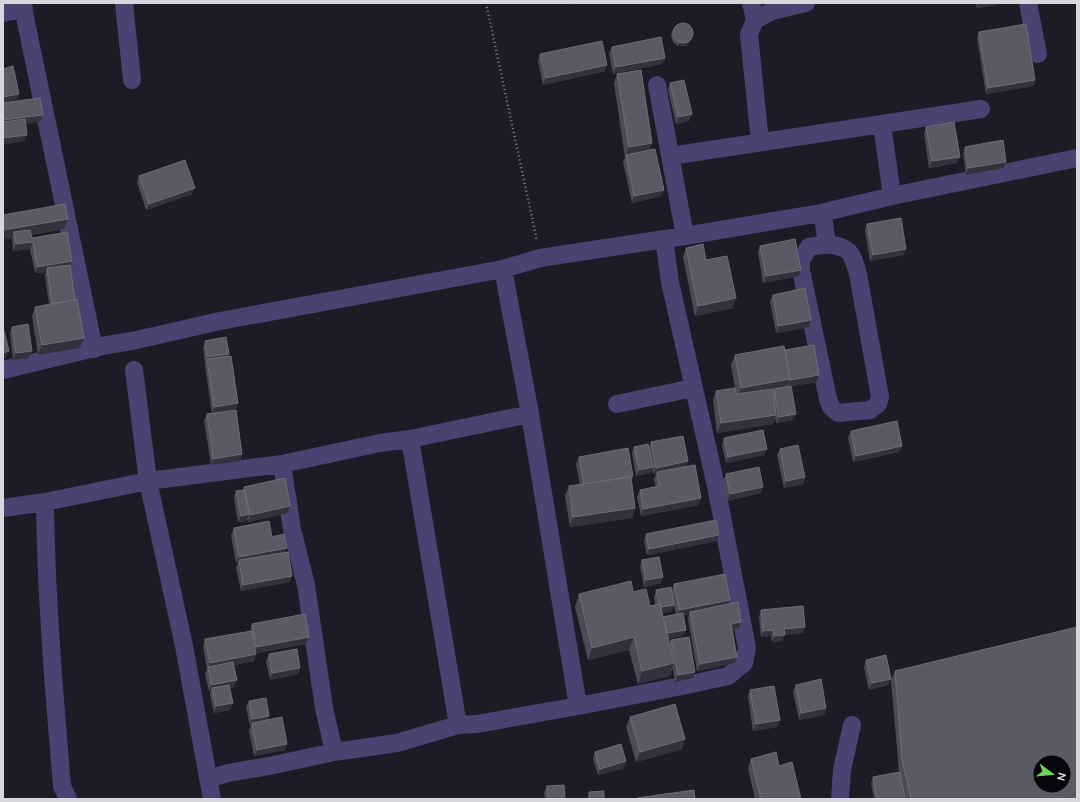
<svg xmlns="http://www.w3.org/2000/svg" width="1080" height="802" viewBox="0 0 1080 802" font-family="Ubuntu,sans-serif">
  <rect width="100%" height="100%" fill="#1d1c26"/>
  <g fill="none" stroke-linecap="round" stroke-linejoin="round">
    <path stroke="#82818a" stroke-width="2.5" stroke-dasharray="1 3" stroke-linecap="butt" d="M 486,3 L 537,241"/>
    <path stroke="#4b4272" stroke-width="18" d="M 22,3 L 94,349
      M 124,3 L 132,80
      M 751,3 L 755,20
      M 1028,3 L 1038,54
      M 3,13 L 24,8
      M 657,85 L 685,236
      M 882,124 L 981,109
      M 760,142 L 749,34 L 755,20 L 772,11 L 806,3
      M 670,156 L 882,124 L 892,196
      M 821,213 L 824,223 L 827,244
      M 827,244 C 851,248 851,251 858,274 L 880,397 L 878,404 L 870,410 L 838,413 L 831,407 L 828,399 L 801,270 L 801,260 L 809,247 Z
      M 503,269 L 530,414 L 578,706 L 682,686 L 728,676 L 744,663 L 747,648 L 716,486 L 670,282 L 664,239
      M 3,370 L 107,345 L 132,341 L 220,321 L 503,269 L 540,258 L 685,236 L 821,213 L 892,196 L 1077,158
      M 134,370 L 148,481 L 184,646 L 212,799
      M 617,404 L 693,388
      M 410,439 L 458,725
      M 45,502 C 46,596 54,691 62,786 L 68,799
      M 3,508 L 45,502 L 148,481 L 282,464 L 380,443 L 410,439 L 530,414
      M 334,752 L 397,743 L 458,725 L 477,724 L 578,706
      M 208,779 L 228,773 L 269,766 L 334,752 L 324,708 L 306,585 L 292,529 L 282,464
      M 840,799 L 842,770 L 852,725"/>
  </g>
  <path fill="#4c4b55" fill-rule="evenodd" d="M 976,3 L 997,3 L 996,5 L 977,8 Z
    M 673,29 L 693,36 L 692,39 L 688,44 L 685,46 L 678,46 L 673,42 L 671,35 Z
    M 979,32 L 1035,80 L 1033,86 L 986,94 L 977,38 Z
    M 612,47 L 665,58 L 662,64 L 613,74 L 609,53 Z
    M 540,54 L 605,71 L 543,85 L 538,61 Z
    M 617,74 L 650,150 L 664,190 L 661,196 L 632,203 L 623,162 L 625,157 L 614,83 Z
    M 670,83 L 692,114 L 689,121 L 676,124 L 668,90 Z
    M 926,127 L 960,157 L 957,163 L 929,168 L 924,133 Z
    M 965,147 L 1006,162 L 1004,168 L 966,175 L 963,153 Z
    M 139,176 L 192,194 L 146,210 L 137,182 Z
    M 3,215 L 68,219 L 64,229 L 31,235 L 32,238 L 70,266 L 80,348 L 38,355 L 32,316 L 35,307 L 49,304 L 45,275 L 46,272 L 35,273 L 30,249 L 13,251 L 12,238 Z
    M 867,224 L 904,255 L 870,261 L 865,230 Z
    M 760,246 L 799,276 L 763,283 L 758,252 Z
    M 686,248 L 733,308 L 695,316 L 683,257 Z
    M 773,295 L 811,320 L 809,327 L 776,333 L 770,301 Z
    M 12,327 L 32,351 L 29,358 L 13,360 L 10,333 Z
    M 205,341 L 228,356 L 238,403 L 212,413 L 205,366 L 205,364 L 203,347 Z
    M 785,351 L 819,375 L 817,382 L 791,386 L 793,420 L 776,423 L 775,418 L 773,424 L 717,433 L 713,400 L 716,391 L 735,388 L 731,365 L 735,355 Z
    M 207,414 L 242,454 L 240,461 L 211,465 L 204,420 Z
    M 851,431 L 899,452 L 853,462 L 848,437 Z
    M 724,438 L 764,455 L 726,463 L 722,445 Z
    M 651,442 L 688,461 L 686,467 L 699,505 L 641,516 L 637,497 L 640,490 L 656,487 L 654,479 L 656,474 L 653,474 L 652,468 L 650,473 L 636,476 L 632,453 L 634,447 L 649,447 Z
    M 780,449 L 805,477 L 803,484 L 784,488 L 777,455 Z
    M 579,457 L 633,476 L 631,480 L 635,508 L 632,518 L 570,527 L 565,496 L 569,486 L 580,485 L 576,464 Z
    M 726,474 L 761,493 L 727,501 L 723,481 Z
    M 244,487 L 288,513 L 248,522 L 247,519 L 246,521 L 238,522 L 234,498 L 236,491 L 243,490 Z
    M 234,528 L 272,537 L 285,552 L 290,582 L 241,591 L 236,567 L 238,563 L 236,563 L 231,535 Z
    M 646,534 L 717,541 L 647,555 L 644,541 Z
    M 642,560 L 663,577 L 661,583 L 644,587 L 640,566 Z
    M 674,584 L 728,604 L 739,628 L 732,630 L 737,657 L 735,663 L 697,671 L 688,619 L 689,614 L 683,615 L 683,636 L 668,639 L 669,644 L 671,640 L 693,678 L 675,682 L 673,668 L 669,676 L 638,684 L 629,650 L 588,660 L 575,607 L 579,594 L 633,592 L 650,606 L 655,605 L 654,597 L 656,590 L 672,590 ZM 674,605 L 676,614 L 663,617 L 662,613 L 672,611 Z
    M 761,610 L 803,633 L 784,635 L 782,641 L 772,642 L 771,636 L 761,637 L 759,617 Z
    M 252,624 L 309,637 L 306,644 L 256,653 L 254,661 L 234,665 L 234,687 L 230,688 L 230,710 L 214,713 L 210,695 L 211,691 L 209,691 L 205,674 L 207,669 L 203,646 L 205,639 L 250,631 Z
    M 269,654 L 298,674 L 270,680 L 266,661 Z
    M 866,660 L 891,679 L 888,685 L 869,690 L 864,667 Z
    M 895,671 L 1077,799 L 874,799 L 871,783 L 873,777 L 899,772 L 891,680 Z
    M 796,685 L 826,708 L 824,715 L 799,720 L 793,691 Z
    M 750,690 L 780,720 L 777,727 L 753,731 L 748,696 Z
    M 249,701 L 268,720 L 285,750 L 254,756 L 249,730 L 251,726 L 250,726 L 246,707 Z
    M 630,717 L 685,739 L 682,749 L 636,762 L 626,727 Z
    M 595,752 L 624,768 L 598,775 L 593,759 Z
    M 751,759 L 779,766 L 801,799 L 755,799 L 748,768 Z
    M 547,786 L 565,799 L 545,799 L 544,793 Z
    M 589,792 L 604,799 L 587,799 Z"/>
  <path fill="#33323c" d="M 569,3 L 577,3 L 568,5 Z
    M 979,3 L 997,3 L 996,5 L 977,8 Z
    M 693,36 L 692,39 L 688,44 L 685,46 L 678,46 L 679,42 Z
    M 665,58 L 662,64 L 613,74 L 616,67 Z
    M 607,65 L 605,71 L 543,85 L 546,78 Z
    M 1035,80 L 1033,86 L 986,94 L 988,88 Z
    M 19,94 L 17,100 L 3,103 L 3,97 Z
    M 692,114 L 689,121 L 676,124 L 678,117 Z
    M 43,115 L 40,122 L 3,127 L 3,120 Z
    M 27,135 L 24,141 L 3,145 L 3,138 Z
    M 652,143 L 648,153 L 626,155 L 625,157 L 629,147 Z
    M 960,157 L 957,163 L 929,168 L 932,161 Z
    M 1006,162 L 1004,168 L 966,175 L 968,168 Z
    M 195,188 L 192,194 L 146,210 L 149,204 Z
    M 664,190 L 661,196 L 632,203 L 634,196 Z
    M 68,219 L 64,229 L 15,237 L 14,232 L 12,238 L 3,240 L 3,230 Z
    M 33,242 L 30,249 L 13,251 L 16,244 Z
    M 906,249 L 904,255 L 870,261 L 873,255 Z
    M 72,261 L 70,267 L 47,268 L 46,272 L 35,273 L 37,267 Z
    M 801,270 L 799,276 L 763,283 L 766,276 Z
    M 736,298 L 733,308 L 695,316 L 698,306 Z
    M 811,320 L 809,327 L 776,333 L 778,326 Z
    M 84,338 L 80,348 L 38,355 L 42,345 Z
    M 9,351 L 6,358 L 3,359 L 3,353 Z
    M 32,351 L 29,358 L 13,360 L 16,353 Z
    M 229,354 L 226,360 L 207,359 L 205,364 L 207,357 Z
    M 819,375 L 817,382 L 788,387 L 790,380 Z
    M 790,379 L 786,389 L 774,389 L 773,391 L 737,398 L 741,388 Z
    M 238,403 L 236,409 L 212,413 L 214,407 Z
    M 796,414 L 793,420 L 776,423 L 779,417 Z
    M 776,415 L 773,424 L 717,433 L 721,423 Z
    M 902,446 L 899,452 L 853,462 L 856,456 Z
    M 767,449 L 764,455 L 726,463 L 728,457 Z
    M 242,454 L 240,461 L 211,465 L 213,459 Z
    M 688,461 L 686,468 L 657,472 L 656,474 L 653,474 L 656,468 Z
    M 653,467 L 650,473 L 636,476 L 639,470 Z
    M 805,477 L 803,484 L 784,488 L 786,481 Z
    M 763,487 L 761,493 L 727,501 L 730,494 Z
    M 701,498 L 699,505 L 641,516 L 643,509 Z
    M 290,506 L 288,513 L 248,522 L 250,515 Z
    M 635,508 L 632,518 L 570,527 L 573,517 Z
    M 249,514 L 246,521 L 238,522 L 241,516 Z
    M 719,535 L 717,541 L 647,555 L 649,549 Z
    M 287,548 L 284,554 L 239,560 L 238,563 L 236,563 L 239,557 Z
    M 292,576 L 290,582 L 241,591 L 243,585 Z
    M 663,577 L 661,583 L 644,587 L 646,580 Z
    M 730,600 L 727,606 L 690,612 L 689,614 L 676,617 L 679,610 Z
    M 674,605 L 672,611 L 657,614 L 660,608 Z
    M 741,622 L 739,628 L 728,630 L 731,624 Z
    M 805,627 L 803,633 L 784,635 L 782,641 L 772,642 L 774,636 L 784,629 Z
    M 686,630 L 683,636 L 662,640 L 665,634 Z
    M 773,630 L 771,636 L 761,637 L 763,631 Z
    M 309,637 L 306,644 L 254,654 L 256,647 Z
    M 634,637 L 629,650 L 588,660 L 592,648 Z
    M 256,654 L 254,661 L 208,670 L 208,668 L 210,663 Z
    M 737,657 L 735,663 L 697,671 L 700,664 Z
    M 674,663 L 669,676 L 638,684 L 642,671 Z
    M 300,668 L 298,674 L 270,680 L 272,673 Z
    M 695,672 L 693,678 L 675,682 L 678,675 Z
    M 891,679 L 888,685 L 869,690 L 872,683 Z
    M 237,680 L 234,687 L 213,691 L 212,688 L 211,691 L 209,691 L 211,685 Z
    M 233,703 L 230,710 L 214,713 L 216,706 Z
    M 826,708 L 824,715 L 799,720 L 801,713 Z
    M 269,716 L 267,723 L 252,723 L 251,726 L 250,726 L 252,719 Z
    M 780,720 L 777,727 L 753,731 L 756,724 Z
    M 685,739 L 682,749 L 636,762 L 640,752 Z
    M 287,744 L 285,750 L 254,756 L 257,750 Z
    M 626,761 L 624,768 L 598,775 L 600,769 Z"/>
  <path fill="#5a5a64" stroke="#6e6d77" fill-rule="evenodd" d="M673 33a10 10 0 1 1 20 0a10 10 0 1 1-20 0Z
    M 1026,24 L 1035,80 L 988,88 L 979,32 Z
    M 661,37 L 665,58 L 616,67 L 612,47 Z
    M 602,41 L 607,65 L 546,78 L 540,54 Z
    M 13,66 L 19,94 L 3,97 L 3,69 Z
    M 641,70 L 652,143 L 629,147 L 617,74 Z
    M 684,80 L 692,114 L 678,117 L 670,83 Z
    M 40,98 L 43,115 L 3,120 L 3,103 Z
    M 25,119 L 27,135 L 3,138 L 3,122 Z
    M 954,122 L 960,157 L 932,161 L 926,127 Z
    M 1003,140 L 1006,162 L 968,168 L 965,147 Z
    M 655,149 L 664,190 L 634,196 L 626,155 Z
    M 185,160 L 195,188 L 149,204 L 139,176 Z
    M 65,204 L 68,219 L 3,230 L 3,215 Z
    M 901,218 L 906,249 L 873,255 L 867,224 Z
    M 30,230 L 32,238 L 67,232 L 72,261 L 37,267 L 33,242 L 16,244 L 14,232 Z
    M 795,239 L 801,270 L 766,276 L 760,246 Z
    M 703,244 L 706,260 L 727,256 L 736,298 L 698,306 L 686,248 Z
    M 70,265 L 75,300 L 52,304 L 47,268 Z
    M 805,288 L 811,320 L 778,326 L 773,295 Z
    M 77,299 L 84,338 L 42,345 L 35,307 Z
    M 28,324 L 32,351 L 16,353 L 12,327 Z
    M 3,327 L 9,351 L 3,353 Z
    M 226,337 L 229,354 L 207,357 L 205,341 Z
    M 814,345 L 819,375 L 790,380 L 785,350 Z
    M 784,346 L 790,379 L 741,388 L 735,355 Z
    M 231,356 L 238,403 L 214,407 L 207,359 Z
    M 791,386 L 796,414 L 779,417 L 774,389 Z
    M 735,388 L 736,394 L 773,389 L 776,415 L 721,423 L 716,391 Z
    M 236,410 L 242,454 L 213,459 L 207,414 Z
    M 897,421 L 902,446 L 856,456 L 851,431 Z
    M 763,430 L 767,449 L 728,457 L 724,438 Z
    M 683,436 L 688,461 L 656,468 L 651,442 Z
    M 648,444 L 653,467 L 639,470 L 634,447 Z
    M 798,445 L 805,477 L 786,481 L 780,449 Z
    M 628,448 L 633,476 L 584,484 L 579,457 Z
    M 695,465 L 701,498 L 643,509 L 640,490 L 659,486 L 657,472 Z
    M 759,467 L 763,487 L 730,494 L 726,474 Z
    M 631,477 L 635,508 L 573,517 L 569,486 Z
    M 285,478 L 290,506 L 250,515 L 244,487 Z
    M 244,490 L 249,514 L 241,516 L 236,491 Z
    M 716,520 L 719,535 L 649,549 L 646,534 Z
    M 269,521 L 272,537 L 284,534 L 287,548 L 239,557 L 234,528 Z
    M 288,552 L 292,576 L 243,585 L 239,560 Z
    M 659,557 L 663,577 L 646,580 L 642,560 Z
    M 725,574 L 730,600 L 679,610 L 674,584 Z
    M 631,581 L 633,592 L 646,589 L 650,606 L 660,604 L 674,663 L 642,671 L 634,637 L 592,648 L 579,594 Z
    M 671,587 L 674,605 L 661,607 L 660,604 L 659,604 L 656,590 Z
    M 738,602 L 741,622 L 731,624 L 737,657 L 700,664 L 690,612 Z
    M 803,606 L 805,627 L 784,629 L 785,635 L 774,636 L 773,630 L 763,631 L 761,610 Z
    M 683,613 L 686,630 L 667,633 L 663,617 Z
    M 305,614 L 309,637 L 256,647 L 252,624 Z
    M 1077,627 L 1077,799 L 911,799 L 902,760 L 895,671 ZM 1040,762 L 1064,762 L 1064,786 L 1040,786 Z
    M 252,631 L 256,654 L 210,663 L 205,639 Z
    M 689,637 L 695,672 L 678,675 L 671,640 Z
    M 297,649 L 300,668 L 272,673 L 269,654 Z
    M 886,655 L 891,679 L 872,683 L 866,660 Z
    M 233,662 L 237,680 L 211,685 L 208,667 Z
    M 821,679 L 826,708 L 801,713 L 796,685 Z
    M 229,685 L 233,703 L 216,706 L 212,688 Z
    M 774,686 L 780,720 L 756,724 L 750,690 Z
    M 266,698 L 269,716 L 252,719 L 249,701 Z
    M 675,704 L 685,739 L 640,752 L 630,717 Z
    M 282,717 L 287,744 L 257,750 L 252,723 Z
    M 621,744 L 626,761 L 600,769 L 595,752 Z
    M 776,752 L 779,766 L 792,762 L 801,799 L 761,799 L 751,759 Z
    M 900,772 L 905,799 L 877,799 L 873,777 Z
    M 564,785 L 565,799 L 548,799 L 547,786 Z
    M 694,790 L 695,799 L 637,799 L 637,798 Z
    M 604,791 L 604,799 L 590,799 L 589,792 Z"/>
  <rect width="1080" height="802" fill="none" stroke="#d7d7de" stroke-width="8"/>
  <g transform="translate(1052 774) rotate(106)"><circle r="19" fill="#07070b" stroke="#5a5a5f"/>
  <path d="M0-3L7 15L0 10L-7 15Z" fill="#70d35f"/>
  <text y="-6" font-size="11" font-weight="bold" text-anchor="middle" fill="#d7d7de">N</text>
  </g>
</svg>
